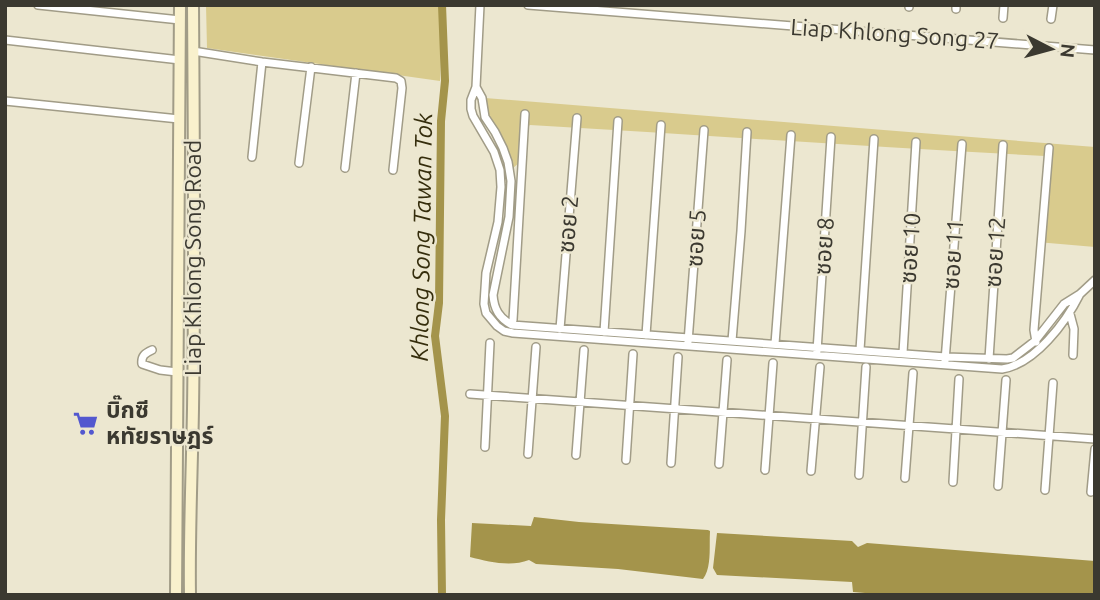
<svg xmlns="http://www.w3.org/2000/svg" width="1100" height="600" viewBox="0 0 1100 600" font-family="Ubuntu,'Noto Sans Thai',sans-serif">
  <rect width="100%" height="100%" fill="#ece7d0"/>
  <path fill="#d9cb8d" d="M 206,5 L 442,5 L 440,81 L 207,48 Z
    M 485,98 L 1095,147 L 1095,247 L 1037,242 L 1045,156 C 873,147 702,135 530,125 L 524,130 L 519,163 L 513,168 L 487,116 Z"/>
  <path fill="#a4944b" d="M 534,517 L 579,522 L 708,530 L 710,531 C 709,546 712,567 703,579 L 618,569 L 536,564 L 529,560 C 511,567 489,562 470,557 L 472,523 L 531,526 Z
    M 717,533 L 852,541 L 858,547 L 867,543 L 1095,561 L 1095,595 L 889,595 L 853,592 L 852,582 L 717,575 L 713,568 Z"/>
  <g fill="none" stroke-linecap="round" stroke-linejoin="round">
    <path stroke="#a4944b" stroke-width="8" d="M 442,595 L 441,520 L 445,416 L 435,336 L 439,303 L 441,121 L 445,81 L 442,5"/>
    <defs>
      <path id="minor" d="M 38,5 L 180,20
        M 480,5 L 476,87 L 471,100 L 471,109 L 473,116 L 494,152 L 500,170 L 501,187 L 498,222 L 486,273 L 484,304 L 486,313 L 497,326 L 504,331 L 513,333 L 1002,369 C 1035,364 1066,322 1080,294
        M 528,5 L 1095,50
        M 909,7 L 909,5
        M 956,9 L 956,5
        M 1003,18 L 1004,5
        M 1051,19 L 1053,5
        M 5,40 L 180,60
        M 193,51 L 262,62 L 396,78 L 401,81 L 402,88 L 393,170
        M 476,87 L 482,98 L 485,117 L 495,132 L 503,148 L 508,162 L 511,181 L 509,217 L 493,295 C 494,309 499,318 512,325 L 946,357 L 1007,359 L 1013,358 L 1035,341 L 1064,304 L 1080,294 L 1095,280
        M 5,101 L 179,119
        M 252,157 L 262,62
        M 299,163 L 311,67
        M 345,168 L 356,73
        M 1070,314 L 1074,329 L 1073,355
        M 513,320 L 525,114
        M 560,329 L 577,118
        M 604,332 L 618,121
        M 646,335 L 661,125
        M 732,341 L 741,231 L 747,132
        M 688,342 L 704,130
        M 1036,342 L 1034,330 L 1049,148
        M 775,344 L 791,135
        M 152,350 C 145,353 141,356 142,364 L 160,370 L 177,372
        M 860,350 L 874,139
        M 817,351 L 831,137
        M 903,353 L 916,142
        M 989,359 L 1003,145
        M 945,361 L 962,144
        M 470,394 L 1095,439
        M 485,447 L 490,343
        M 528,454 L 536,347
        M 576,455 L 584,350
        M 626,460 L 633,354
        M 671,463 L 678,357
        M 719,464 L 727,360
        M 765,470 L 773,363
        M 811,471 L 820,367
        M 859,475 L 866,367
        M 905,478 L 913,373
        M 953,482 L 959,379
        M 998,486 L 1006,380
        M 1045,490 L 1053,383
        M 1091,492 L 1095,449"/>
      <path id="secondary" d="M 176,595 L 180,5
        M 190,595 C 189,533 192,471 193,409 C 195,274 194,140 193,5"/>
    </defs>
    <use href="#minor" stroke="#a19c87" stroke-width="10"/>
    <use href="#secondary" stroke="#a19c87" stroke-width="14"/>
    <use href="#minor" stroke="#fff" stroke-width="7"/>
    <use href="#secondary" stroke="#f9f1cd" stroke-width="10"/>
  </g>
  <defs>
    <symbol id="supermarket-bare" viewBox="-9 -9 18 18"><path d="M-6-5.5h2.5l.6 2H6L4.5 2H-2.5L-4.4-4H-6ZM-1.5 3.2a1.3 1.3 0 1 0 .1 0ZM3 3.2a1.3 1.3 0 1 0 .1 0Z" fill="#5358cf" stroke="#ece7d0" stroke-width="2.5" paint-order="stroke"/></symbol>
  </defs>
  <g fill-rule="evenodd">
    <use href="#supermarket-bare" x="68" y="406" width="35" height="35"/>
  </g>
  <g text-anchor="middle" stroke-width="5" stroke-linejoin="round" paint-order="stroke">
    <g font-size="23" fill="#3b3930" stroke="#ece7d0">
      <text transform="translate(895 34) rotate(4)" y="8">Liap Khlong Song 27</text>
      <text transform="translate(568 224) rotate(-85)" y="8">ซอย 2</text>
      <text transform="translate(696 238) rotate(-86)" y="8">ซอย 5</text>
      <text transform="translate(824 246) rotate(-86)" y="8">ซอย 8</text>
      <text transform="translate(910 248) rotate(-86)" y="8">ซอย 10</text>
      <text transform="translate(995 252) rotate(-86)" y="8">ซอย 12</text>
      <text transform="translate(953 254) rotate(-86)" y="8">ซอย 11</text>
      <text transform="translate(193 258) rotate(-90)" y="8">Liap Khlong Song Road</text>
    </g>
    <g font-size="23" font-weight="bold" fill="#3b3930" stroke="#ece7d0" text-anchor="start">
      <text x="106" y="418">บิ๊กซี<tspan x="106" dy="26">หทัยราษฎร์</tspan></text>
    </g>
    <g font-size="24" font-style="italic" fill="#352d0c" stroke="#ece7d0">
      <text transform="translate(422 237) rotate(-89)" y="8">Khlong Song Tawan Tok</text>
    </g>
  </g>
  <rect width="1100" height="600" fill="none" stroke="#3b3930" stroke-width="14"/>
  <g transform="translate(1051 49) rotate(96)" stroke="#ece7d0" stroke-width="5" paint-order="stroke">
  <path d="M0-5L12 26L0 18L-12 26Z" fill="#3b3930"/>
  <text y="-10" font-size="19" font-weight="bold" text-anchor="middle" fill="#3b3930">N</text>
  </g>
</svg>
